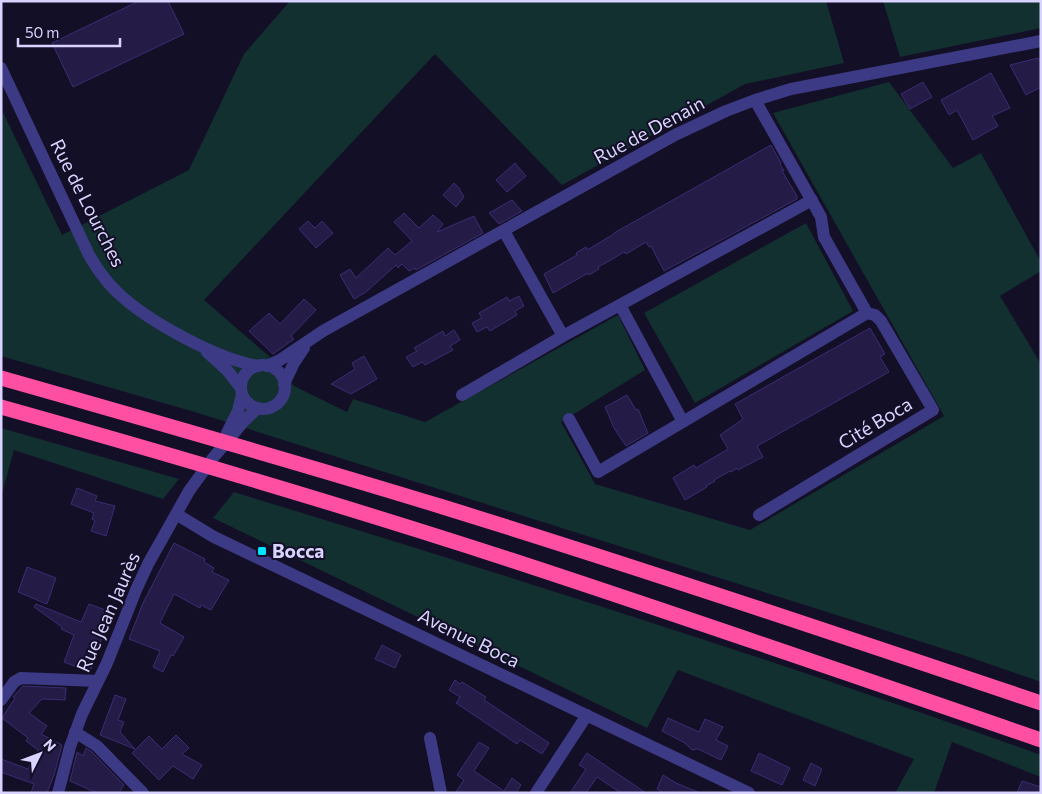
<svg xmlns="http://www.w3.org/2000/svg" width="1042" height="794" viewBox="0 0 1042 794" font-family="Commissioner,sans-serif">
  <rect width="100%" height="100%" fill="#130f26"/>
  <path fill="#12302f" d="M 290,1 L 826,1 L 844,63 L 745,84 L 562,185 L 435,54 L 204,300 L 271,358 L 294,386 L 347,412 L 353,399 L 425,422 L 618,315 L 645,370 L 561,422 L 595,484 L 750,530 L 944,416 L 773,113 L 889,82 L 953,168 L 981,153 L 1041,262 L 1041,271 L 1000,296 L 1041,364 L 1041,682 L 960,654 L 198,413 L 1,356 L 1,108 L 62,235 L 189,170 L 244,54 Z
    M 883,1 L 1041,1 L 1041,28 L 900,57 Z
    M 806,223 L 853,311 L 695,403 L 644,313 Z
    M 1,428 L 179,479 L 163,499 L 14,450 L 1,497 Z
    M 234,492 C 504,575 775,659 1041,755 L 1041,777 L 952,742 L 934,793 L 895,793 L 914,759 L 678,670 L 647,728 L 213,518 Z"/>
  <path fill="#241b47" stroke="#3b2d73" d="M 139,1 L 168,1 L 184,34 L 73,87 L 52,43 Z
    M 1038,58 L 1041,63 L 1041,87 L 1026,95 L 1010,65 Z
    M 991,73 L 1010,108 L 992,116 L 998,126 L 973,140 L 957,110 L 949,115 L 941,100 Z
    M 923,82 L 932,97 L 910,109 L 901,94 Z
    M 771,145 L 781,163 L 780,164 L 784,171 L 782,171 L 797,196 L 797,199 L 664,271 L 651,246 L 649,247 L 646,242 L 626,254 L 624,252 L 611,260 L 598,267 L 599,269 L 589,275 L 588,273 L 553,293 L 544,274 L 577,255 L 576,253 L 586,247 L 587,250 L 614,234 L 614,233 Z
    M 515,163 L 526,176 L 507,192 L 496,180 Z
    M 454,183 L 459,188 L 464,197 L 456,207 L 443,195 Z
    M 512,200 L 522,211 L 499,224 L 489,213 Z
    M 404,213 L 419,228 L 433,215 L 443,224 L 437,232 L 474,216 L 483,233 L 416,270 L 415,268 L 409,271 L 402,264 L 398,268 L 396,265 L 366,292 L 354,299 L 340,275 L 350,269 L 356,278 L 388,248 L 395,255 L 412,241 L 394,222 Z
    M 308,221 L 315,228 L 322,221 L 333,233 L 316,248 L 299,229 Z
    M 519,296 L 524,306 L 515,311 L 517,315 L 490,331 L 487,327 L 477,332 L 472,323 L 482,318 L 479,313 L 507,297 L 509,301 Z
    M 304,299 L 316,310 L 291,336 L 294,339 L 273,354 L 249,331 L 269,313 L 280,324 Z
    M 870,328 L 885,354 L 880,357 L 889,372 L 757,446 L 763,457 L 738,470 L 737,468 L 731,472 L 730,471 L 714,480 L 715,481 L 706,486 L 707,487 L 685,500 L 673,478 L 694,465 L 696,468 L 728,449 L 720,435 L 743,419 L 735,404 Z
    M 454,330 L 460,340 L 450,346 L 453,350 L 425,365 L 422,362 L 413,367 L 406,357 L 417,351 L 414,348 L 443,331 L 445,336 Z
    M 364,356 L 377,379 L 351,394 L 331,384 L 355,369 L 352,363 Z
    M 627,395 L 636,410 L 638,409 L 648,433 L 626,446 L 614,428 L 605,407 Z
    M 77,488 L 97,496 L 95,501 L 115,506 L 106,536 L 91,531 L 95,521 L 92,519 L 94,513 L 71,504 Z
    M 174,543 L 205,559 L 204,562 L 214,568 L 212,572 L 229,580 L 211,610 L 201,605 L 200,608 L 174,594 L 160,623 L 184,637 L 173,656 L 171,655 L 163,672 L 153,667 L 160,651 L 129,639 L 143,603 Z
    M 27,567 L 56,578 L 47,604 L 18,592 Z
    M 36,604 L 81,622 L 89,604 L 111,612 L 90,672 L 64,662 L 74,635 L 61,629 L 62,627 L 34,607 Z
    M 382,645 L 401,655 L 395,668 L 375,659 Z
    M 455,680 L 460,684 L 462,682 L 486,697 L 484,700 L 549,743 L 542,754 L 520,740 L 517,744 L 456,703 L 460,697 L 449,690 Z
    M 23,686 L 66,688 L 65,700 L 42,699 L 29,713 L 47,726 L 41,734 L 62,745 L 54,775 L 47,793 L 31,793 L 34,784 L 1,772 L 1,759 L 28,769 L 38,750 L 26,741 L 28,738 L 2,718 L 15,698 L 13,697 Z
    M 115,695 L 126,699 L 118,720 L 124,722 L 120,732 L 135,749 L 100,735 Z
    M 668,718 L 699,732 L 705,719 L 723,727 L 716,740 L 728,746 L 721,760 L 698,749 L 692,750 L 685,743 L 662,731 Z
    M 176,735 L 189,748 L 182,754 L 202,765 L 193,779 L 173,766 L 159,780 L 132,753 L 149,736 L 162,749 Z
    M 479,742 L 489,748 L 474,771 L 504,791 L 512,778 L 521,785 L 516,793 L 455,793 L 464,780 L 457,775 Z
    M 86,748 L 92,752 L 124,785 L 119,793 L 97,793 L 70,781 L 77,752 L 83,756 Z
    M 587,753 L 612,770 L 646,793 L 621,793 L 597,777 L 586,793 L 570,793 L 586,769 L 579,765 Z
    M 759,753 L 790,768 L 782,785 L 751,771 Z
    M 811,763 L 822,769 L 815,786 L 803,780 Z
    M 663,775 L 676,783 L 700,793 L 664,793 L 657,789 Z
    M 1022,781 L 1041,787 L 1041,793 L 1017,793 Z"/>
  <g fill="none" stroke-linecap="round" stroke-linejoin="round">
    <path stroke="#3d3a85" stroke-width="12" d="M 1,68 L 89,255 C 97,268 105,281 117,292 C 147,321 217,359 258,366
      M 504,231 L 563,336
      M 620,305 L 683,422
      M 207,352 L 227,370 L 241,388
      M241 387a22 22 0 1 1 44 0a22 22 0 1 1-44 0Z
      M 267,366 L 280,360 L 323,331 L 675,135 L 726,111 L 755,100 L 791,89 L 1041,41
      M 284,384 L 294,363 L 304,348
      M 462,395 L 563,336 L 812,200
      M 569,419 L 598,472 L 867,313 L 824,237 L 821,217 L 755,100
      M 227,433 L 238,411 L 242,394
      M 176,514 L 214,537 L 749,793
      M 759,515 L 933,410 L 881,321 L 875,315 L 867,313
      M 1,700 L 14,682 L 21,678 L 98,681
      M 75,732 L 97,746 L 143,793
      M 430,738 L 441,793
      M 58,793 L 70,747 L 82,714 L 107,663 L 136,590 L 148,564 L 189,491 L 213,458 L 245,420 L 258,408
      M 536,793 L 587,715"/>
    <path stroke="#ff4fa3" stroke-width="15" d="M 1,378 C 149,420 296,462 443,507 C 643,569 842,636 1041,703
      M 1,407 C 172,455 342,505 511,560 C 688,618 864,679 1041,740"/>
  </g>
  <rect fill="#00e5ff" stroke="#130f26" stroke-width="2" x="257" y="546" width="10" height="10" rx="2.5"/>
  <g text-anchor="middle" stroke-width="4" stroke-linejoin="round" paint-order="stroke">
    <g font-size="19" fill="#d9d4ff" stroke="#130f26">
      <text transform="translate(649 130) rotate(-28)" y="7">Rue de Denain</text>
      <text transform="translate(88 203) rotate(63)" y="7">Rue de Lourches</text>
      <text transform="translate(875 423) rotate(-31)" y="7">Cité Boca</text>
      <text transform="translate(108 612) rotate(-66)" y="7">Rue Jean Jaurès</text>
      <text transform="translate(469 638) rotate(26)" y="7">Avenue Boca</text>
    </g>
    <g font-size="19" font-weight="bold" fill="#d9d4ff" stroke="#130f26" text-anchor="start">
      <text x="272" y="558">Bocca</text>
    </g>
  </g>
  <rect width="1042" height="794" fill="none" stroke="#d9d4ff" stroke-width="5"/>
  <g transform="translate(40 754) rotate(48)" stroke="#130f26" stroke-width="4" paint-order="stroke">
  <path d="M0-4L9 19L0 12L-9 19Z" fill="#d9d4ff"/>
  <text y="-8" font-size="14" font-weight="bold" text-anchor="middle" fill="#d9d4ff">N</text>
  </g>
  <path d="M18 38v8h102v-8" fill="none" stroke="#d9d4ff" stroke-width="2.5"/>
  <text x="25" y="38" font-size="15" fill="#d9d4ff" stroke="#130f26" stroke-width="4" paint-order="stroke">50 m</text>
</svg>
